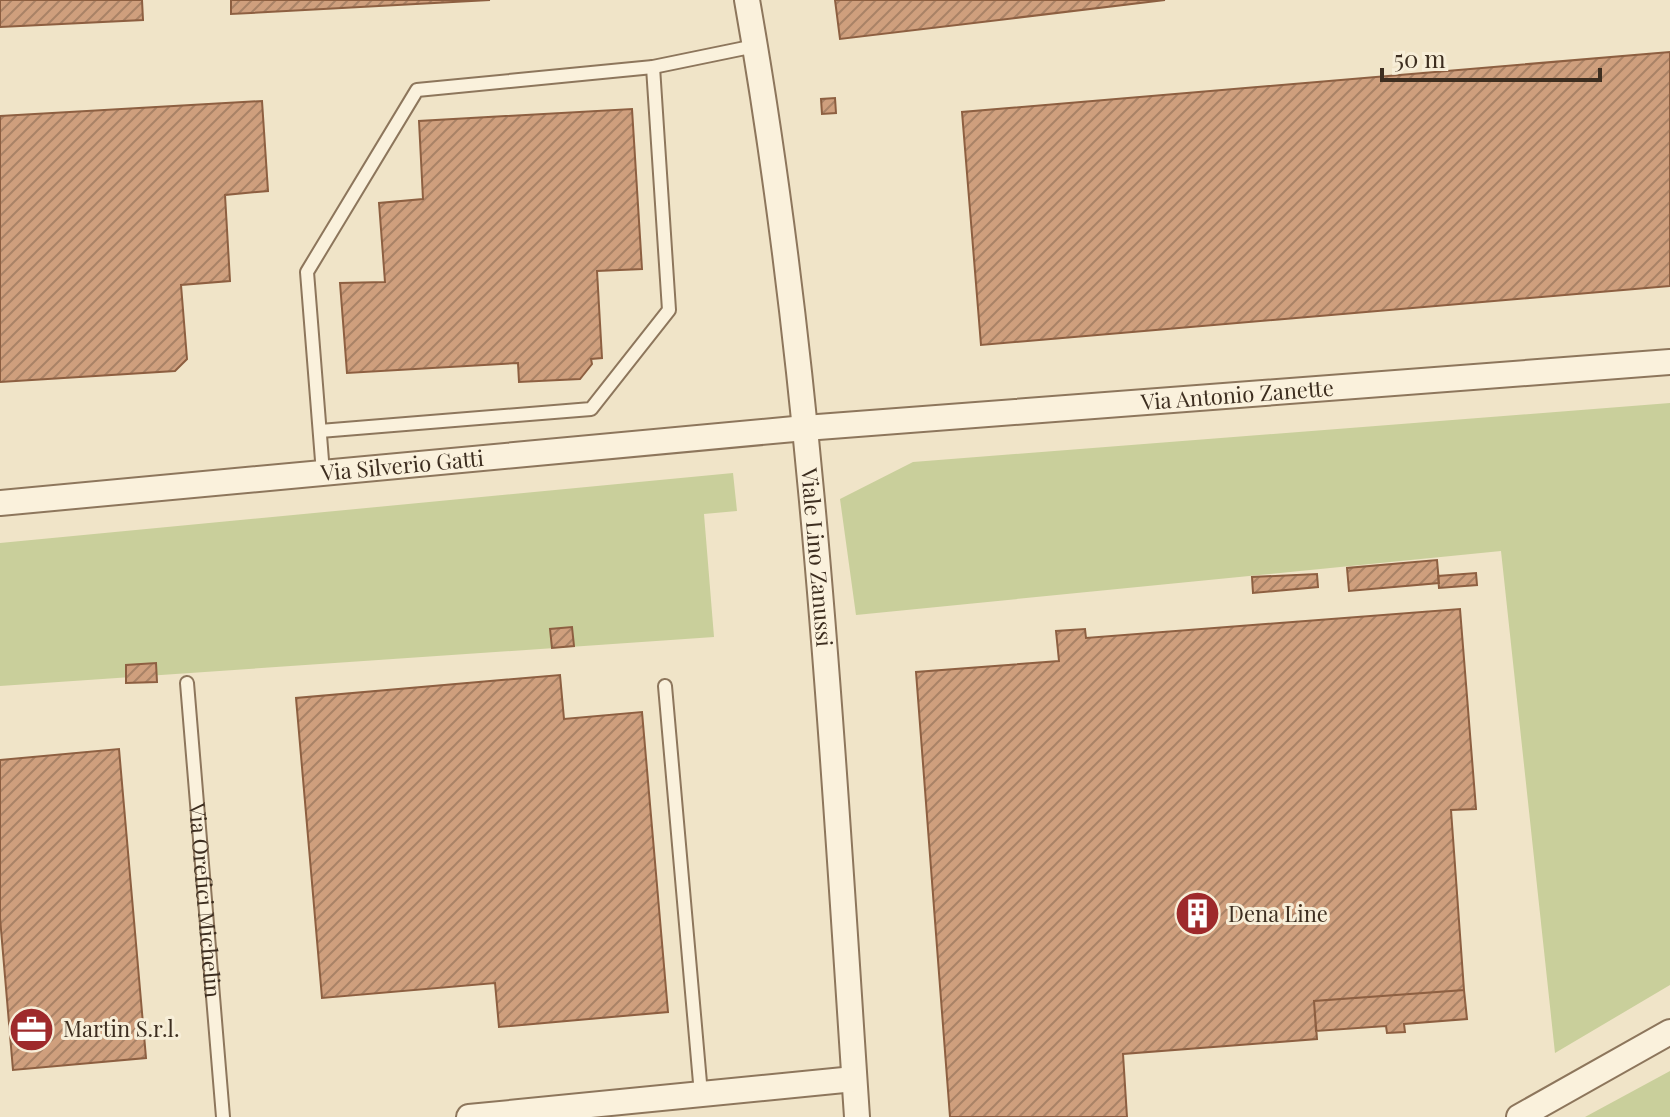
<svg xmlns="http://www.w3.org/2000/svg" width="1670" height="1117" viewBox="0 0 1670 1117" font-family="'Playfair Display',serif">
  <defs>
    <pattern id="building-hatch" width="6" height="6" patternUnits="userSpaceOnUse" patternTransform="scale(2)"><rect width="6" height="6" fill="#cf9f7d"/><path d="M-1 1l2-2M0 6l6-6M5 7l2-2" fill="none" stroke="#a98266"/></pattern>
  </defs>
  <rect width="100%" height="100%" fill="#f0e4c8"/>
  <path fill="#c9cf9b" d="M 1670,403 L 1670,985 L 1555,1053 L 1501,551 L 856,615 L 840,499 L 913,462 Z
    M 733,473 L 737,511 L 704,514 L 714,637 L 0,686 L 0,543 Z
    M 1670,1071 L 1670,1117 L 1585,1117 Z"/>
  <path fill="url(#building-hatch)" stroke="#8d5f41" stroke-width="2" d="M 0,0 L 142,0 L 143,20 L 0,27 Z
    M 231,0 L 490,0 L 231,14 Z
    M 835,0 L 1165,0 L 840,39 Z
    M 1670,52 L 1670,286 L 981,345 L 962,112 Z
    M 835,98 L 836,113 L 822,114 L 821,99 Z
    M 262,101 L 268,191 L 225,195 L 230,281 L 181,285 L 187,359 L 175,371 L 0,382 L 0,116 Z
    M 632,109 L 642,269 L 597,271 L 602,358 L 591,359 L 592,364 L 580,379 L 519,382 L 518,363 L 347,373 L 340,283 L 385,282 L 379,203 L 423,199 L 419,121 Z
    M 1437,560 L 1439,583 L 1349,591 L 1347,568 Z
    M 1476,573 L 1477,585 L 1439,588 L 1438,576 Z
    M 1317,574 L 1318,587 L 1253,593 L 1252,577 Z
    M 1460,609 L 1476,809 L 1451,810 L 1464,990 L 1314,1001 L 1317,1039 L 1123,1054 L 1127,1117 L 950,1117 L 916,672 L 1059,661 L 1056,631 L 1085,629 L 1086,638 Z
    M 572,627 L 574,646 L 552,648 L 550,629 Z
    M 156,663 L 157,682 L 126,683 L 126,665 Z
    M 560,675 L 564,719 L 642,712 L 668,1012 L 499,1027 L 495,983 L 322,998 L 296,698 Z
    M 119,749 L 146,1058 L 13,1070 L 0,918 L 0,760 Z
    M 1464,990 L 1467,1019 L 1404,1024 L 1405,1032 L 1387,1033 L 1386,1026 L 1316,1031 L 1314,1001 Z"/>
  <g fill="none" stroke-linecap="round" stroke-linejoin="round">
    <defs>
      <g id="service">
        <path d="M 320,431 L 591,409 L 669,310 L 653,67"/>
        <path d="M 323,473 L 307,272 L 417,90 L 653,67 L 755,46"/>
        <path id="s1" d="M 187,683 L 223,1117"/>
        <path d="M 665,686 L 701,1094"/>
      </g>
      <g id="minor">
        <path id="s2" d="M 747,0 C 812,368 832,744 857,1117"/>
        <path id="s3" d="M 0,503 L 805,428 L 1670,362"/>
        <path d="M 469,1117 L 854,1079"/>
        <path d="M 1519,1117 L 1670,1032"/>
      </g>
    </defs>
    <use href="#service" stroke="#8d765c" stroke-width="16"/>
    <use href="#minor" stroke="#8d765c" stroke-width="28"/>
    <use href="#service" stroke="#faf1dc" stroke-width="12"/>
    <use href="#minor" stroke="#faf1dc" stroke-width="24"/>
  </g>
  <defs>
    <symbol id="building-disc" viewBox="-11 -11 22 22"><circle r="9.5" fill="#9e2a2b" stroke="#f7eed8"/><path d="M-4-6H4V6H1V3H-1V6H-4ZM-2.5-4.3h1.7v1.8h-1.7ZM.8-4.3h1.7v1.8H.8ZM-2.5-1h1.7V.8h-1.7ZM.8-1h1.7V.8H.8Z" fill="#fff"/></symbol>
    <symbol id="office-disc" viewBox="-11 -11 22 22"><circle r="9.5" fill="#9e2a2b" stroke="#f7eed8"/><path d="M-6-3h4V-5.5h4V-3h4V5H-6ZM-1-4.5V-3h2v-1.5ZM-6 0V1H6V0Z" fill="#fff"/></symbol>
  </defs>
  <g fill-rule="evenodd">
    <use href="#building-disc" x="1172" y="888" width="51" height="51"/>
    <use href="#office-disc" x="6" y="1004" width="51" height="51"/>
  </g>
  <g text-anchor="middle" stroke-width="6" stroke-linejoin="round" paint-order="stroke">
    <g font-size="22" fill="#3d2e20" stroke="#f7eed8">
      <text dy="8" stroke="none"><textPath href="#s3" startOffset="1242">Via Antonio Zanette</textPath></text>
      <text dy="8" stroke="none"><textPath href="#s3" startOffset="404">Via Silverio Gatti</textPath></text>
      <text dy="8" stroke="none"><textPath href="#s2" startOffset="562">Viale Lino Zanussi</textPath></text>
      <text dy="8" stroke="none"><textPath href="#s1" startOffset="218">Via Orefici Michelin</textPath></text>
    </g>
    <g font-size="22" fill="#3d2e20" stroke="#f7eed8" text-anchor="start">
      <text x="1228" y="922">Dena Line</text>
      <text x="63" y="1037">Martin S.r.l.</text>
    </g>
  </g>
  <path d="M1382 68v12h218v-12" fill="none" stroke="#3d2e20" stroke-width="4"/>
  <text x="1394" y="68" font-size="24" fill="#3d2e20" stroke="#f7eed8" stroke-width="6" paint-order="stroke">50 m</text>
</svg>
